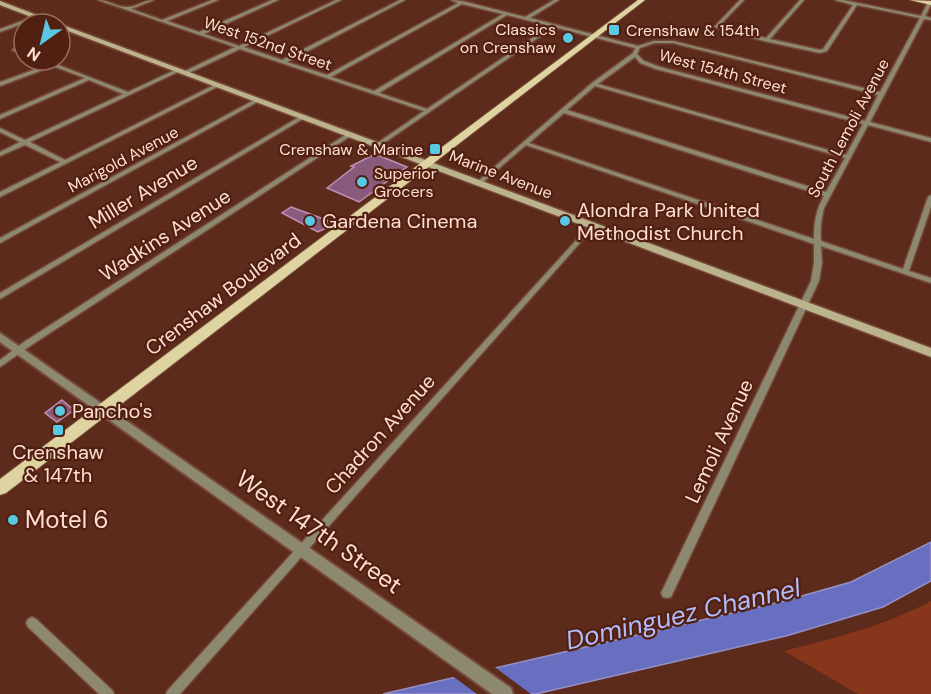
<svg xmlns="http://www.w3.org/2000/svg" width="931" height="694" viewBox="0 0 931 694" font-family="'DM Sans',sans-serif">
  <rect width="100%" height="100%" fill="#5d2b1b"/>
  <path fill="#88361b" d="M 931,601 L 931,694 L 858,694 L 784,651 C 835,638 885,626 931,601 Z"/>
  <path fill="#686fc1" stroke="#9590c6" stroke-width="1.5" d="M 931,542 L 931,581 L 883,607 L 786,636 L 536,694 L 383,694 L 784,601 L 851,582 Z"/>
  <path fill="#5d2b1b" d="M 492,665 L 531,694 L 477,694 L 451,675 Z"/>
  <path fill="#8a5a7c" stroke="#c38fb3" stroke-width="1.5" d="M 375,154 L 407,167 L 359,202 L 327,188 L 354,167 L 351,166 Z
    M 291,207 L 329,221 L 326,228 L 318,232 L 282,213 Z
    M 62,400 L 74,410 L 57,422 L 45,413 Z"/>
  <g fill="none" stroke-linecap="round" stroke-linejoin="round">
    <defs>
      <path id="minor" d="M 98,0 C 108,0 116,7 126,7 C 135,8 144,0 154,0 L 131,9 L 162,20 L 212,0 L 218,0 L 167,21 L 199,32 L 272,0 L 278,0 L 204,34 L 239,46 L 336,0 L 341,0 L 244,47 L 282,60 L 400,0 L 405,0 L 287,62 L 327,75 L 458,3 L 451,0 L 462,1 L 525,17 L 554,0 L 559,0 L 530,18 L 638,46 L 654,41 L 673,41 L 880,92 L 920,18 L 857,5 L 827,51 L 820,53 L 764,41 L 714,27 L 740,0 L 744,0 L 719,26 L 766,38 L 800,0 L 804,0 L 770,39 L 820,50 L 823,49 L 853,5 L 835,0 L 843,0 L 921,16 L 928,2 L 931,2 L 931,5 L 925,16 L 931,18 L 931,20 L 924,19 L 870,122 L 931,138 L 931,142 L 868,125 L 824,208 C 821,219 820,230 821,241 L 903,269 L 928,197 L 931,195 L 931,207 L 909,271 L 931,278 L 931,283 L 821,246 L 822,263 L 819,281 L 671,597 L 667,598 L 663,597 L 661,593 L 663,589 L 811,281 L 814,263 L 814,244 L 526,145 L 481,184 L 477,184 L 477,182 L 592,83 L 633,53 L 635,48 L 554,27 L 378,147 L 376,146 L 376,144 L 424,111 L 240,49 L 187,74 L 183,74 L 183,72 L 235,47 ZM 462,4 L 503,14 L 374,91 L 331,77 ZM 507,15 L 550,26 L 427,109 L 379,93 ZM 654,43 L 673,43 L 878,95 L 865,121 L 660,67 L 644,61 L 637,54 L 640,48 ZM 635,57 L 640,63 L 656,69 L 863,124 L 846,155 L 598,84 ZM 595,86 L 845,158 L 826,192 L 567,110 ZM 564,113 L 824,196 C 816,210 814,222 814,239 L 529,143 Z
        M 36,16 L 40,17 L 0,32 L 0,29 Z
        M 70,28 L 72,29 L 72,30 L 60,34 L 60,31 Z
        M 24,45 L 24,48 L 14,51 L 12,50 Z
        M 53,63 L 128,92 L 177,69 L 182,70 L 30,142 L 65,160 L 216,84 L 221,85 L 0,197 L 0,192 L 60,162 L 25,145 L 0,156 L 0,152 L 20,142 L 0,132 L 0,128 L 25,140 L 123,94 L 89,80 L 0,119 L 0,115 L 85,78 L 53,66 L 0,86 L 0,82 Z
        M 256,99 L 261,100 L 0,243 L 0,238 Z
        M 301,116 L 306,117 L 0,299 L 0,293 Z
        M 350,132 L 353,134 L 352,135 L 30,346 L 0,367 L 0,360 L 24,342 Z
        M 592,224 L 595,226 L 594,227 L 180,694 L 166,694 L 168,690 L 590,225 Z
        M 32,617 L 36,619 L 112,690 L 114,694 L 99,694 L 28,627 L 26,623 L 28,619 Z"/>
      <path id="tertiary" d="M 0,333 L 511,688 L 513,694 L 492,694 L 0,342 Z"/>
      <path id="secondary" d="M 0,1 L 58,23 L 59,24 L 50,24 L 0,5 Z
        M 60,24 L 931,348 L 931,357 L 60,28 Z"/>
      <path id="primary" d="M 638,0 L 645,0 L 6,493 L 0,495 L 0,479 Z
        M 910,0 L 931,1 L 931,5 Z"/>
    </defs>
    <use href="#minor" stroke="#774838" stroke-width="3"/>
    <use href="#tertiary" stroke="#774838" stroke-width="4"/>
    <use href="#secondary" stroke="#774838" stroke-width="3"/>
    <use href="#primary" stroke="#774838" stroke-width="2"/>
    <use href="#minor" fill="#8d8870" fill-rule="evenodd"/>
    <use href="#tertiary" fill="#8d8870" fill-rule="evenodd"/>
    <use href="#secondary" fill="#bbb38c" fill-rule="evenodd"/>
    <use href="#primary" fill="#ded4a2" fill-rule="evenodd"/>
  </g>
  <g fill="#5ac8e5" stroke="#512010" stroke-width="2">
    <rect x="608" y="24" width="12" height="12" rx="3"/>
    <circle cx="568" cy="38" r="6"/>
    <rect x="429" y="143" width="12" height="12" rx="3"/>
    <circle cx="362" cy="182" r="6"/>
    <circle cx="310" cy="221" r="6"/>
    <circle cx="565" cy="221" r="6"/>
    <circle cx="60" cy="411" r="6"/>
    <rect x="52" y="424" width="12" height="12" rx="3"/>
    <circle cx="13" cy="520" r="6"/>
  </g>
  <g text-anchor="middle" stroke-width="4.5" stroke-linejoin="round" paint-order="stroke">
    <g font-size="16" fill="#feded3" stroke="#512010" text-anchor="end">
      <text x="556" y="35">Classics<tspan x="556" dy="18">on Crenshaw</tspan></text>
      <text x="626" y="36" text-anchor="start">Crenshaw &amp; 154th</text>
      <text x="423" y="155">Crenshaw &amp; Marine</text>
      <text x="374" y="179" text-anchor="start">Superior<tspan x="374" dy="18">Grocers</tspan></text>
    </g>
    <g font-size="16" fill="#feded3" stroke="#512010">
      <text transform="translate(268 43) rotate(19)" y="6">West 152nd Street</text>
      <text transform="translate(723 71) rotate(15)" y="6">West 154th Street</text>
      <text transform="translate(848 128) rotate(-62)" y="6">South Lemoli Avenue</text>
      <text transform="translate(123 159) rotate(-28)" y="6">Marigold Avenue</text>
      <text transform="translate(501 174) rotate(21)" y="6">Marine Avenue</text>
    </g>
    <g font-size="20" fill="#feded3" stroke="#512010">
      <text transform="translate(143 192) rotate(-31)" y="7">Miller Avenue</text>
      <text transform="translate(165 235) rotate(-33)" y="7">Wadkins Avenue</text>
      <text transform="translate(223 294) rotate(-37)" y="7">Crenshaw Boulevard</text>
      <text transform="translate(380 434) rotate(-48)" y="7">Chadron Avenue</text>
      <text transform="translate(719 441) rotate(-65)" y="7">Lemoli Avenue</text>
    </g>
    <g font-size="20" fill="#feded3" stroke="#512010" text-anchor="start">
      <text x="577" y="217">Alondra Park United<tspan x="577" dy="23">Methodist Church</tspan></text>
      <text x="322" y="228">Gardena Cinema</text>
      <text x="72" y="418">Pancho's</text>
      <text x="58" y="459" text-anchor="middle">Crenshaw<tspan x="58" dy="23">&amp; 147th</tspan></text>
    </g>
    <g font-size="24" fill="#feded3" stroke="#512010" text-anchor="start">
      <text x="25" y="528">Motel 6</text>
    </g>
    <g font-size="24" fill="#feded3" stroke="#512010">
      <text transform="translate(319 532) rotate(35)" y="8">West 147th Street</text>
    </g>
    <g font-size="26" font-style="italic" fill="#b2bbfd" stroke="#512010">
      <text transform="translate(683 614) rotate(-13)" y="9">Dominguez Channel</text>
    </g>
  </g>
  <g transform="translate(42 42) rotate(214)"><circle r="28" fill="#512010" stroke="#966c5e" stroke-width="1.5"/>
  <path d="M0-4.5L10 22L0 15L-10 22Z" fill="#5ac8e5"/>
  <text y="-9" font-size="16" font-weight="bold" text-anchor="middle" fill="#feded3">N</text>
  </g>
</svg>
